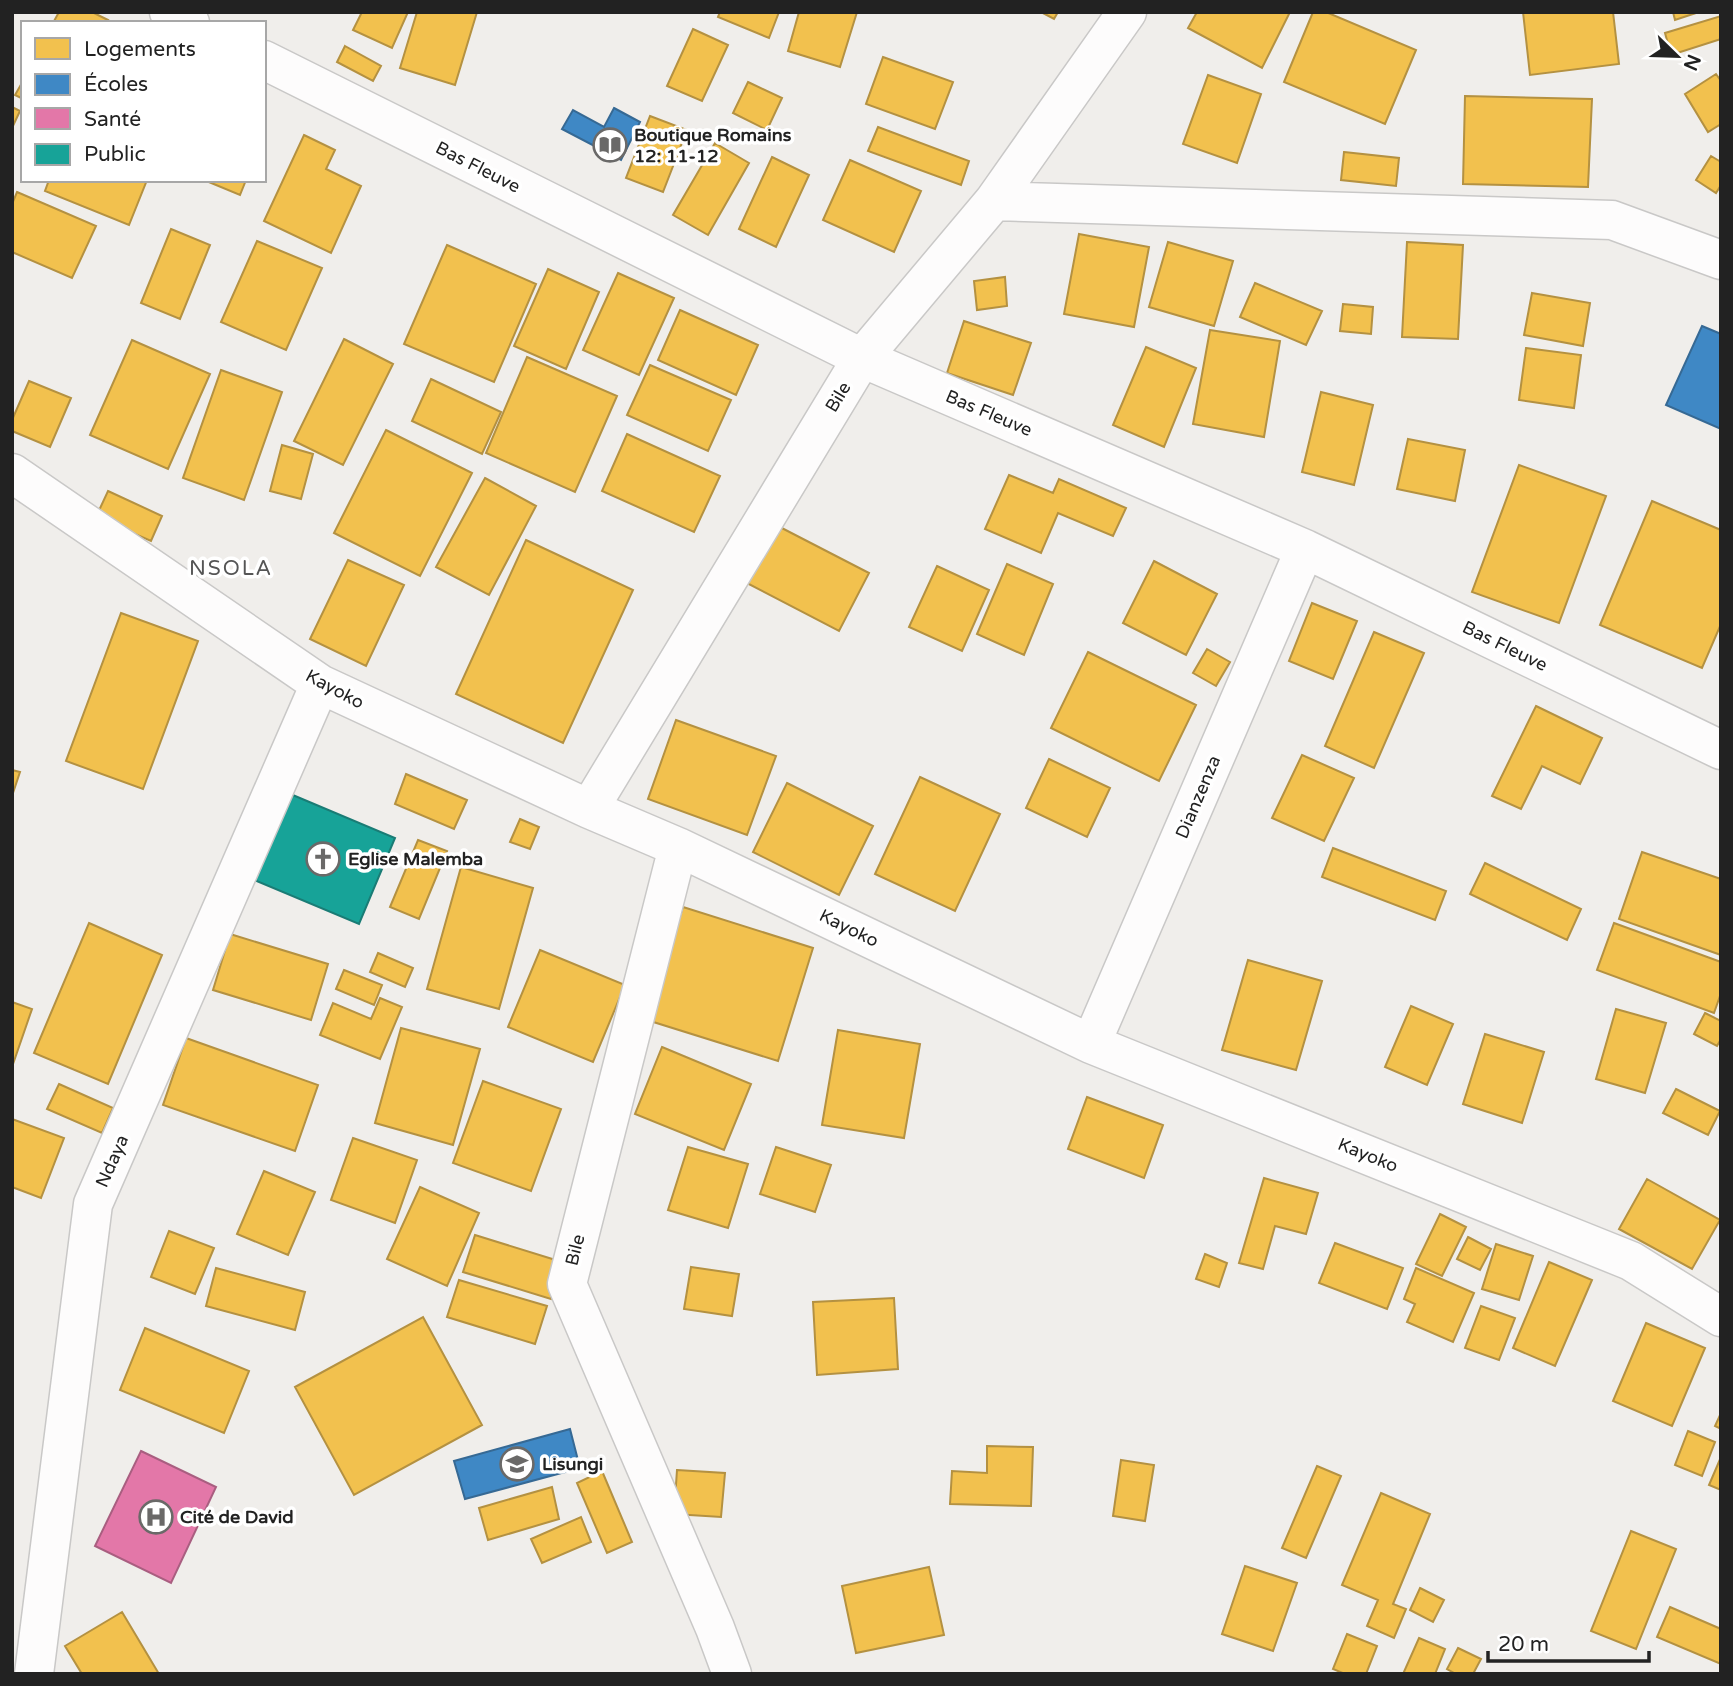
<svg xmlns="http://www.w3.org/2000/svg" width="1733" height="1686" viewBox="0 0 1733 1686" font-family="'Varela Round',sans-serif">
  <rect width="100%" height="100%" fill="#f0eeeb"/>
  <path fill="#f2c14e" stroke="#b49141" stroke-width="2" d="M 59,12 L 92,12 L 108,20 L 106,23 L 53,23 Z
    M 362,12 L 408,12 L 392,48 L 353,30 Z
    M 417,12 L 477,12 L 455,85 L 400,68 Z
    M 720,12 L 779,12 L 769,38 L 718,17 Z
    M 799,12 L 857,12 L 840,67 L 788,51 Z
    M 1041,12 L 1058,12 L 1054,19 Z
    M 1197,12 L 1290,12 L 1262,68 L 1188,28 Z
    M 1313,12 L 1326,12 L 1416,50 L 1385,124 L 1284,82 Z
    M 1523,12 L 1613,12 L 1619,64 L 1530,75 Z
    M 1673,12 L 1699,12 L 1675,20 Z
    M 1721,16 L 1721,39 L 1671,55 L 1665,33 Z
    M 693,29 L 728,45 L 702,101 L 667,86 Z
    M 345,46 L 381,66 L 373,81 L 337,62 Z
    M 883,57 L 953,82 L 935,129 L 866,104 Z
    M 1716,74 L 1721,81 L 1721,124 L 1708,132 L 1685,94 Z
    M 1208,75 L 1261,94 L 1237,163 L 1183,144 Z
    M 23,81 L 23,99 L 15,95 Z
    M 748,82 L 782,98 L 767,130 L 733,113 Z
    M 1465,96 L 1592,99 L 1588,187 L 1463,184 Z
    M 12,107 L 20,111 L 12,128 Z
    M 650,116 L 687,130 L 663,192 L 626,178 Z
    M 878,127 L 969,161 L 961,185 L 868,151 Z
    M 304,135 L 335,150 L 326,169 L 361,186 L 331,253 L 264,221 Z
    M 715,143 L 749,163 L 708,235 L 673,215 Z
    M 1344,152 L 1399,158 L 1396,186 L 1341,180 Z
    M 1711,156 L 1721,162 L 1721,185 L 1716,193 L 1696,180 Z
    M 772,157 L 809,175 L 776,247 L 739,229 Z
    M 850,160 L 921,191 L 894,252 L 823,220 Z
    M 49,180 L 147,180 L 129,225 L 45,191 Z
    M 204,180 L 246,180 L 240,195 Z
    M 17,192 L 96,226 L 72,278 L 12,252 L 12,204 Z
    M 171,229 L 210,245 L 180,319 L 141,303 Z
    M 1079,234 L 1149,247 L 1134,327 L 1064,314 Z
    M 257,241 L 322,268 L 286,350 L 221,322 Z
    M 1168,242 L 1233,261 L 1214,326 L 1149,307 Z
    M 1407,242 L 1463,245 L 1458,339 L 1402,337 Z
    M 447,245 L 536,284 L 494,382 L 404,344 Z
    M 548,269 L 599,292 L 566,369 L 514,346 Z
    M 618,273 L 674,298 L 639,375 L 583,350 Z
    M 1005,277 L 1007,306 L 977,310 L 974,281 Z
    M 1255,283 L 1322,311 L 1306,345 L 1240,317 Z
    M 1532,293 L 1590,303 L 1583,346 L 1524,335 Z
    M 1343,304 L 1373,307 L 1371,334 L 1340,331 Z
    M 680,310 L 758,345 L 736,395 L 658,360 Z
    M 964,321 L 1031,343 L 1013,395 L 947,373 Z
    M 1210,330 L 1280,341 L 1264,437 L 1193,424 Z
    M 344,339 L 393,364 L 343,465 L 294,441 Z
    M 132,340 L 210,374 L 168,469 L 90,435 Z
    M 1146,347 L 1196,368 L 1164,447 L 1113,425 Z
    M 1526,348 L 1581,355 L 1574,408 L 1519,400 Z
    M 527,357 L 617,396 L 575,492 L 486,453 Z
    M 650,365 L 731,400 L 708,451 L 627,415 Z
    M 221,370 L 282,392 L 244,500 L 183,478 Z
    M 431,379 L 501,412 L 482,454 L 412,421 Z
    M 29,381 L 71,398 L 50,447 L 12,431 L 12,420 Z
    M 1321,392 L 1373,405 L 1354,485 L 1302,472 Z
    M 386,430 L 472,473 L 420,576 L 334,533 Z
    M 627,434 L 720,476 L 694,532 L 602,491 Z
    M 1408,439 L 1465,450 L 1455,501 L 1397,489 Z
    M 282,445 L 313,454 L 301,499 L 270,491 Z
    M 1519,465 L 1606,496 L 1559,623 L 1472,592 Z
    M 1009,475 L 1053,493 L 1059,479 L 1126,508 L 1113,536 L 1058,513 L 1041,553 L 985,529 Z
    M 485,478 L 536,506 L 489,595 L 436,567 Z
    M 108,491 L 162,516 L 151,541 L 96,517 Z
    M 1652,501 L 1721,530 L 1721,624 L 1702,668 L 1600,625 Z
    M 774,524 L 869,573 L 839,631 L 743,581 Z
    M 526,540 L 633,590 L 563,743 L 456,694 Z
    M 348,560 L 404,585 L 366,666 L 310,639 Z
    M 1154,561 L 1217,594 L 1186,655 L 1123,623 Z
    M 1007,564 L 1053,584 L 1024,655 L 977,634 Z
    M 937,566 L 989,590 L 962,651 L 909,627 Z
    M 1312,603 L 1357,621 L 1333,679 L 1289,661 Z
    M 121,613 L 198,641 L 143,789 L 66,761 Z
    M 1374,632 L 1424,653 L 1374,768 L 1325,746 Z
    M 1207,649 L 1230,662 L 1216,686 L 1193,673 Z
    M 1088,652 L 1196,705 L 1159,781 L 1051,728 Z
    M 1536,706 L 1602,738 L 1580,784 L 1542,766 L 1521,809 L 1492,796 Z
    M 676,720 L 776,756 L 747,835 L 648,799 Z
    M 1302,755 L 1354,778 L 1324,841 L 1272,818 Z
    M 1049,759 L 1110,788 L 1087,837 L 1026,808 Z
    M 12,770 L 20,772 L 12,796 Z
    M 406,774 L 467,800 L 454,829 L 395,804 Z
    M 920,777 L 1000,814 L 955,911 L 875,874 Z
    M 787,783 L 873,826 L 839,895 L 753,852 Z
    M 520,819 L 539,827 L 530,849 L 510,842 Z
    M 418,840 L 447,851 L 419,919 L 390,907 Z
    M 1333,848 L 1446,891 L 1435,920 L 1322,877 Z
    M 1642,852 L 1721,879 L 1721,955 L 1619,919 Z
    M 1485,863 L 1581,909 L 1567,940 L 1470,894 Z
    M 461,867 L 533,888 L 499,1009 L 427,989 Z
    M 683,907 L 813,948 L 778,1061 L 647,1020 Z
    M 89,923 L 162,955 L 108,1084 L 34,1053 Z
    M 1614,923 L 1721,962 L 1721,993 L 1714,1013 L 1597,970 Z
    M 230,934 L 328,964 L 311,1020 L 213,990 Z
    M 540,950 L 625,985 L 593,1062 L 508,1027 Z
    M 378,953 L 413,968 L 405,987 L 370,972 Z
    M 1248,960 L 1322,981 L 1296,1070 L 1222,1050 Z
    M 344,970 L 382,985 L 374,1005 L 336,989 Z
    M 380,998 L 402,1007 L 380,1059 L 320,1035 L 333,1003 L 371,1019 Z
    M 12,1002 L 32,1009 L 12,1067 Z
    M 1411,1006 L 1453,1024 L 1427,1085 L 1385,1067 Z
    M 1616,1009 L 1666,1023 L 1645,1093 L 1596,1079 Z
    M 1705,1013 L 1721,1021 L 1721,1039 L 1717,1046 L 1694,1034 Z
    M 401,1028 L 480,1049 L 453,1145 L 375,1123 Z
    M 838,1030 L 920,1044 L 904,1138 L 822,1125 Z
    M 1485,1034 L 1544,1052 L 1522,1123 L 1463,1104 Z
    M 186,1038 L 318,1085 L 295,1151 L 163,1105 Z
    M 662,1047 L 751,1084 L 724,1150 L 635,1114 Z
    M 483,1081 L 561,1109 L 531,1191 L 453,1163 Z
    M 59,1084 L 113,1108 L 102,1133 L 47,1109 Z
    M 1676,1089 L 1720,1111 L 1708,1135 L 1663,1113 Z
    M 1087,1097 L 1163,1125 L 1144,1178 L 1068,1149 Z
    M 12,1119 L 64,1138 L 41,1198 L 12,1187 Z
    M 353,1138 L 417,1160 L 395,1223 L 331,1200 Z
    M 688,1147 L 748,1164 L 728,1228 L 668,1210 Z
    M 776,1147 L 831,1165 L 815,1212 L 760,1194 Z
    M 264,1171 L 315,1192 L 288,1255 L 237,1234 Z
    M 1264,1178 L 1318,1193 L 1306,1234 L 1275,1226 L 1263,1269 L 1239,1263 Z
    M 1647,1179 L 1720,1220 L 1692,1269 L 1619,1229 Z
    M 420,1187 L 479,1213 L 447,1286 L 387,1259 Z
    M 1440,1214 L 1466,1227 L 1442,1276 L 1416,1264 Z
    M 169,1231 L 214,1248 L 195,1294 L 151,1277 Z
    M 475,1235 L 562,1262 L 551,1299 L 463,1272 Z
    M 1468,1237 L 1491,1249 L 1480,1270 L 1457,1259 Z
    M 1335,1243 L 1403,1268 L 1387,1309 L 1319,1283 Z
    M 1496,1244 L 1533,1256 L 1519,1300 L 1482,1289 Z
    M 1205,1254 L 1227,1263 L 1219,1287 L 1196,1279 Z
    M 1549,1262 L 1592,1280 L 1555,1366 L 1513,1348 Z
    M 691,1267 L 739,1274 L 732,1316 L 684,1309 Z
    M 216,1268 L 305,1292 L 295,1330 L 206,1306 Z
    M 1416,1268 L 1474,1293 L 1453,1342 L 1407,1322 L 1415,1304 L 1404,1299 Z
    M 459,1280 L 547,1306 L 535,1344 L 447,1317 Z
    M 894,1298 L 898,1369 L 817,1375 L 813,1302 Z
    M 1481,1306 L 1515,1318 L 1499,1360 L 1465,1348 Z
    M 423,1317 L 482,1425 L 354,1495 L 295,1387 Z
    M 1646,1323 L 1705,1348 L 1672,1426 L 1613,1401 Z
    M 145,1328 L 249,1371 L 224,1433 L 120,1390 Z
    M 1721,1413 L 1721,1429 L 1715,1426 Z
    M 1688,1431 L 1715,1442 L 1702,1476 L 1675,1465 Z
    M 987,1446 L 1033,1447 L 1031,1506 L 950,1504 L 952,1471 L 987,1473 Z
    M 1721,1457 L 1721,1490 L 1709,1485 Z
    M 1121,1460 L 1154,1465 L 1145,1521 L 1113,1516 Z
    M 1317,1466 L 1341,1476 L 1306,1558 L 1282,1548 Z
    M 677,1470 L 725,1473 L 721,1517 L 674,1514 Z
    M 602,1471 L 632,1542 L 607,1553 L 577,1483 Z
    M 552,1487 L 559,1519 L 488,1540 L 479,1508 Z
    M 1381,1493 L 1430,1514 L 1393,1604 L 1406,1609 L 1394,1638 L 1367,1626 L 1378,1600 L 1342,1585 Z
    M 581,1517 L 591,1542 L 542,1563 L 531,1539 Z
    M 1631,1531 L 1676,1549 L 1636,1649 L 1591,1631 Z
    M 1245,1566 L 1297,1583 L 1273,1651 L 1222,1634 Z
    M 929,1567 L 944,1635 L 856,1653 L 842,1586 Z
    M 1420,1588 L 1444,1600 L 1433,1622 L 1410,1610 Z
    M 1670,1607 L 1721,1629 L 1721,1664 L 1657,1637 Z
    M 122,1612 L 159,1674 L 82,1674 L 65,1646 Z
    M 1347,1634 L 1377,1646 L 1366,1674 L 1345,1674 L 1333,1669 Z
    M 1419,1638 L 1445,1649 L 1435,1674 L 1403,1674 Z
    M 1458,1648 L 1481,1659 L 1473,1674 L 1456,1674 L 1447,1669 Z"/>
  <path fill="#3f88c5" stroke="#366994" stroke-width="2" d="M 614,108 L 640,122 L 621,160 L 562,129 L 573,110 L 604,127 Z
    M 1702,326 L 1721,334 L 1721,429 L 1666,405 Z
    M 570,1429 L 580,1468 L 465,1499 L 454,1461 Z"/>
  <path fill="#e377a8" stroke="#a95e80" stroke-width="2" d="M 141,1451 L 216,1487 L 171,1583 L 95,1546 Z"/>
  <path fill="#17a398" stroke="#1a7c75" stroke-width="2" d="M 288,793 L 395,838 L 359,924 L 252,879 Z"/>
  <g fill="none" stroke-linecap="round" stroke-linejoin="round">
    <defs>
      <path id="minor" d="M 169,12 L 190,23
        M 264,60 L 862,358 L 1305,549 L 1721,750
        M 994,201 L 1612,220 L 1721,260
        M 12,473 L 320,684 L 589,809 L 678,847 L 1091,1044 L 1631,1261 L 1721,1317
        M 589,809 L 862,358 L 994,201 L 1127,12
        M 678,847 L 567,1284 L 715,1628 L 732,1674
        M 1091,1044 L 1305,549
        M 34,1674 L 93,1204 L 320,684"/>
    </defs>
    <use href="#minor" stroke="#c9c8c7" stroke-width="41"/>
    <use href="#minor" stroke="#fdfcfc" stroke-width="38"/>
  </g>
  <defs>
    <symbol id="library-ring" viewBox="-11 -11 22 22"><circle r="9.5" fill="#fff" stroke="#6a6968" stroke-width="1.5"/><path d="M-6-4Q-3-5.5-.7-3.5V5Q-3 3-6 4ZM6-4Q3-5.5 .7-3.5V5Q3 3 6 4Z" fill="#6a6968"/></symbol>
    <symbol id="church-ring" viewBox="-11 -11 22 22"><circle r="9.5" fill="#fff" stroke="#6a6968" stroke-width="1.5"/><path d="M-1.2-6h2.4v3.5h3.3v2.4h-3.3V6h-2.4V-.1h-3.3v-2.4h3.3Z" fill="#6a6968"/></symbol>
    <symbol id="school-ring" viewBox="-11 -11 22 22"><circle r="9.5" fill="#fff" stroke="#6a6968" stroke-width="1.5"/><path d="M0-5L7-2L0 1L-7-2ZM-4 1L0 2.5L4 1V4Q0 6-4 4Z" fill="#6a6968"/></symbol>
    <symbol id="hospital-ring" viewBox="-11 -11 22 22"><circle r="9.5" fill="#fff" stroke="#6a6968" stroke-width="1.5"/><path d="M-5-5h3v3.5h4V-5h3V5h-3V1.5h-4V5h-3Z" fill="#6a6968"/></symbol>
  </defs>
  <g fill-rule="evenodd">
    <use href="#library-ring" x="591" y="126" width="38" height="38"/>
    <use href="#church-ring" x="304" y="840" width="38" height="38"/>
    <use href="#school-ring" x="498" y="1445" width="38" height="38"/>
    <use href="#hospital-ring" x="137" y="1498" width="38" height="38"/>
  </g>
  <g text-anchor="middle" stroke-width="7" stroke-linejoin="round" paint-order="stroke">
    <g font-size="18" font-weight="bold" fill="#222" stroke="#fff" text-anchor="start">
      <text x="634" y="141">Boutique Romains<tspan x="634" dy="21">12: 11-12</tspan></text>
      <text x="348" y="865">Eglise Malemba</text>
      <text x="542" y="1470">Lisungi</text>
      <text x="180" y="1523">Cité de David</text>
    </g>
    <g font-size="18" fill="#222" stroke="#fff">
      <text transform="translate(478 167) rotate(27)" y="6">Bas Fleuve</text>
      <text transform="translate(838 397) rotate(-59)" y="6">Bile</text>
      <text transform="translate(989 413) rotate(23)" y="6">Bas Fleuve</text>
      <text transform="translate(1505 646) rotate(26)" y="6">Bas Fleuve</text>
      <text transform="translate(335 689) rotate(28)" y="6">Kayoko</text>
      <text transform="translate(1198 797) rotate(-67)" y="6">Dianzenza</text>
      <text transform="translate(849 928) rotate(26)" y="6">Kayoko</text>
      <text transform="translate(1368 1155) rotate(22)" y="6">Kayoko</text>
      <text transform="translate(112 1161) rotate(-66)" y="6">Ndaya</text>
      <text transform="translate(575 1250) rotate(-76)" y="6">Bile</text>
    </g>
    <g font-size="21" letter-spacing="2" fill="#555" stroke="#fff">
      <text x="231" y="575">NSOLA</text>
    </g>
  </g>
  <rect width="1733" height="1686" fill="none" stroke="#222222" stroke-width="28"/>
  <rect x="21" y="21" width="245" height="161" fill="#ffffff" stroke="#a7a7a7" stroke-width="2"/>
  <rect x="35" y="38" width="35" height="21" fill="#f2c14e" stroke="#a7a7a7" stroke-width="2"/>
  <text x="84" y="56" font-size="21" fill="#222222">Logements</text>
  <rect x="35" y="74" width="35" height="21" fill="#3f88c5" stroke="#a7a7a7" stroke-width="2"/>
  <text x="84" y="91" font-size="21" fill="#222222">Écoles</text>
  <rect x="35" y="108" width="35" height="21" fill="#e377a8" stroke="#a7a7a7" stroke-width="2"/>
  <text x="84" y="126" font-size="21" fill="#222222">Santé</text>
  <rect x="35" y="144" width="35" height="21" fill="#17a398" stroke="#a7a7a7" stroke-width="2"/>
  <text x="84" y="161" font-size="21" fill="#222222">Public</text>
  <g transform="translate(1677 56) rotate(113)" stroke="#ffffff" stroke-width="5" paint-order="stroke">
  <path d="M0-5L12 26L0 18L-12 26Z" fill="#222222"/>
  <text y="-10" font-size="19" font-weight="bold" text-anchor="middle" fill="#222222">N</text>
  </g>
  <path d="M1488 1651v10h161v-10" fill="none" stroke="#222222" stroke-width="3.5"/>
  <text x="1498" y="1651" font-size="21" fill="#222222" stroke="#ffffff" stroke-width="5" paint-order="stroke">20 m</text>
</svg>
